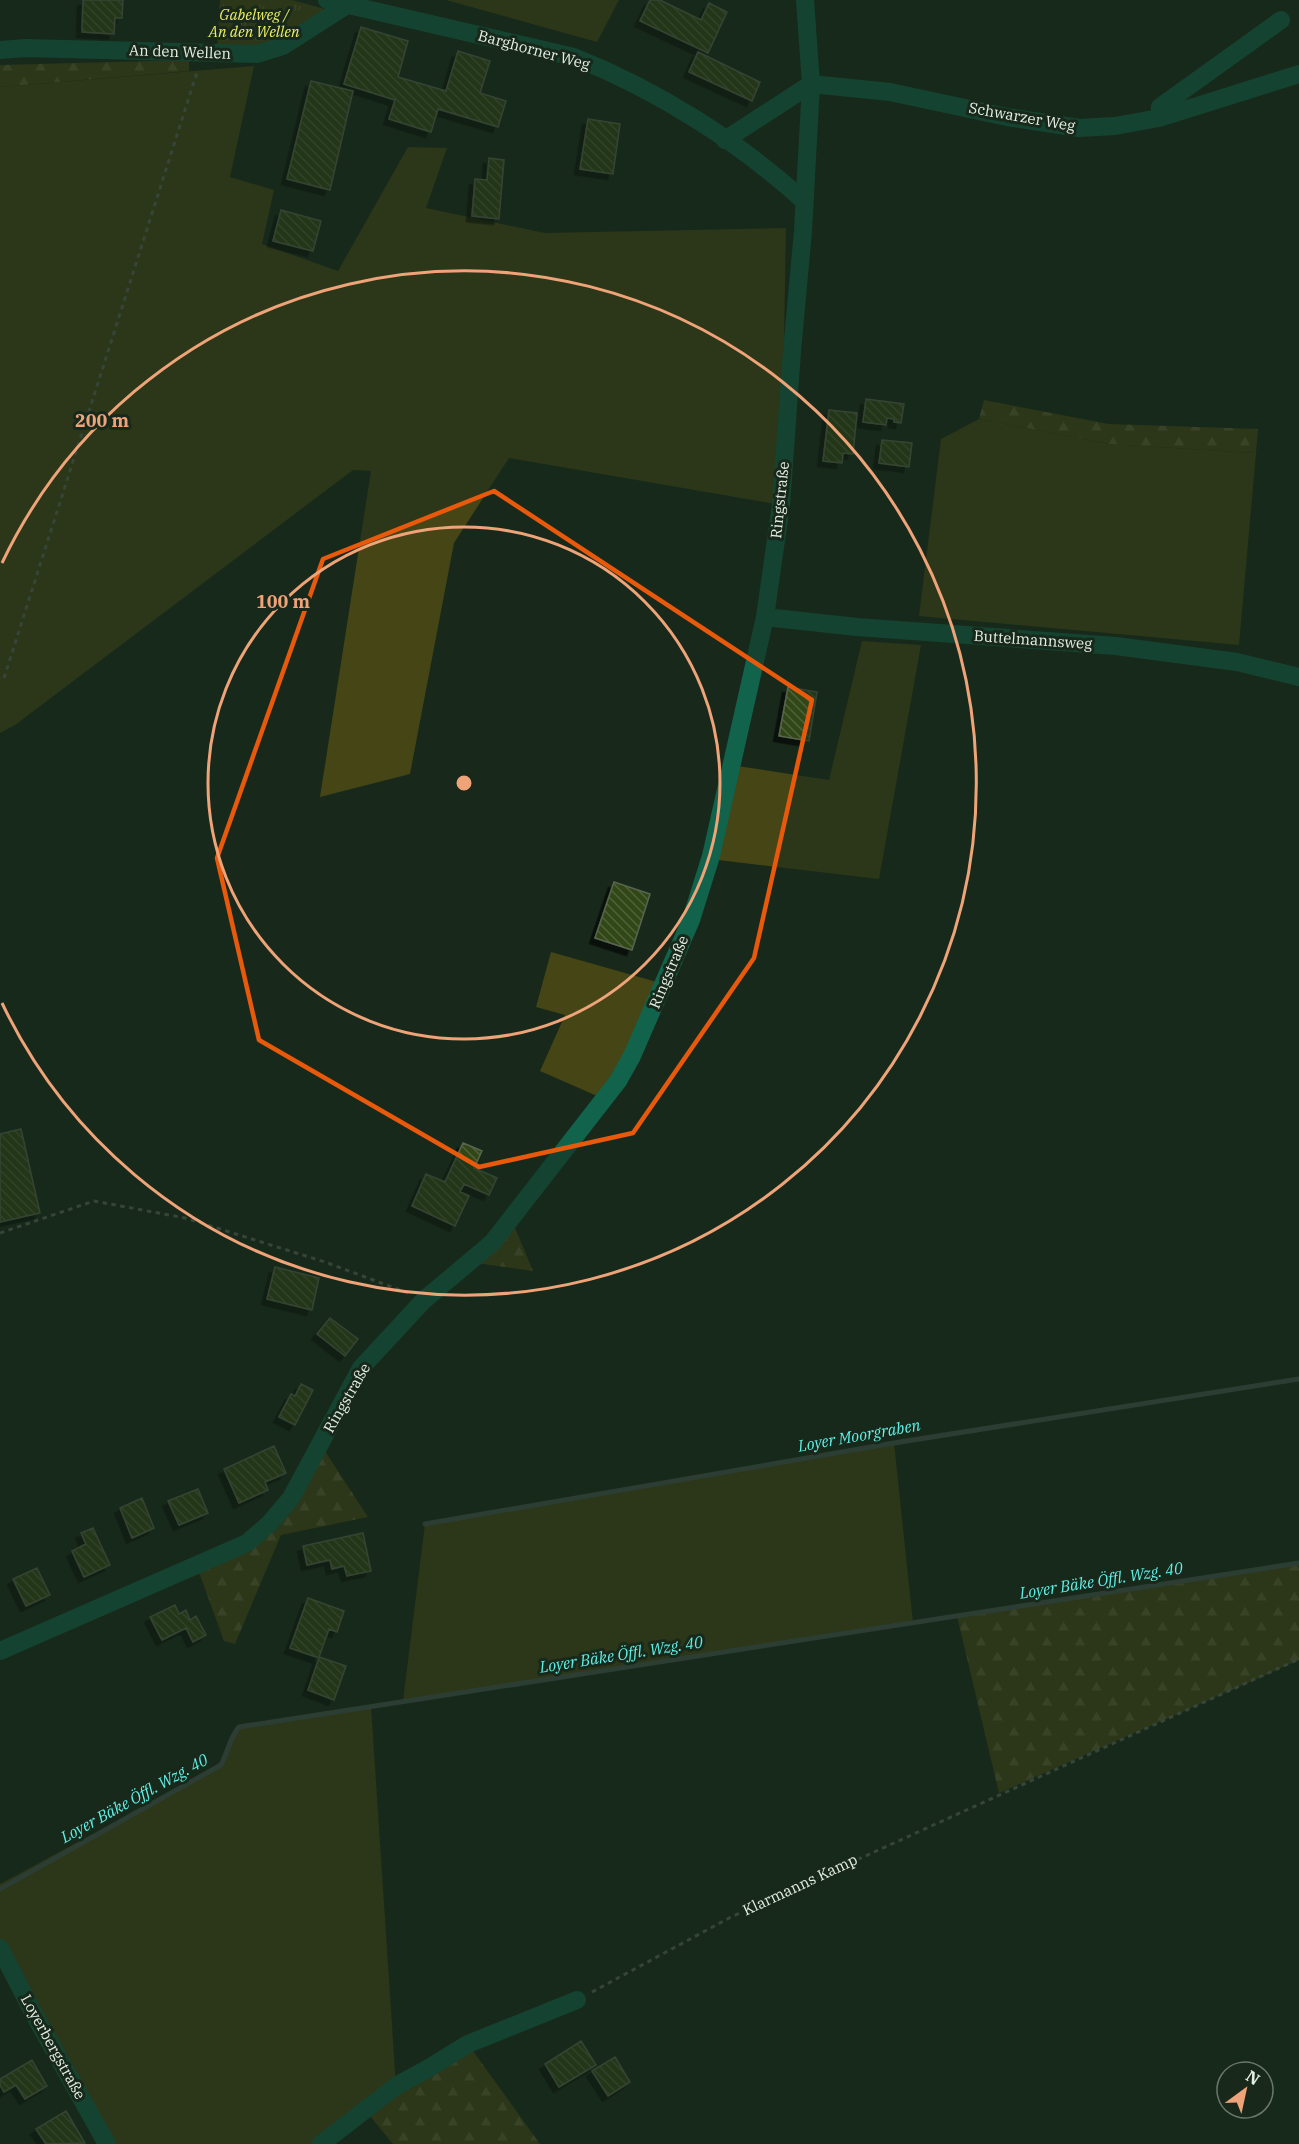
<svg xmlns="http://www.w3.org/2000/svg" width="1299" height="2144" viewBox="0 0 1299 2144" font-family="'IBM Plex Serif',serif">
  <defs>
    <pattern id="forest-firs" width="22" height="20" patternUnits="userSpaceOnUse" patternTransform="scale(1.5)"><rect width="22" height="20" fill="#454515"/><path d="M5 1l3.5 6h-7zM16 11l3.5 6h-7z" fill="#606037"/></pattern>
    <pattern id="park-tufts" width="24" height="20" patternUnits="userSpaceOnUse" patternTransform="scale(1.5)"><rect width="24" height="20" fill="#454515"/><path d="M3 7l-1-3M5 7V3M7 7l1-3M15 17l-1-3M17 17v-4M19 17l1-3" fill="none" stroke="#606037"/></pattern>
    <pattern id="building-back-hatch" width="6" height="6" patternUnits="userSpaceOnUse" patternTransform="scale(1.5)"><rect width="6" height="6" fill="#334718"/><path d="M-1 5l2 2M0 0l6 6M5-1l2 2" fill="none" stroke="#50623a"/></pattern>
    <filter id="shadow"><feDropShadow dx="-5.5" dy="5.5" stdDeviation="0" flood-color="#0009"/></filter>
  </defs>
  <rect width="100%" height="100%" fill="#18291b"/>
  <path fill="#454515" d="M 446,0 L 619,0 L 597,42 Z
    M 254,66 L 230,177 L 274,190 L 262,244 L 338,271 L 408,147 L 447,148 L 426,208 L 545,233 L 786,228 L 781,505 L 509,458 L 454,543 L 410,774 L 320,797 L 371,471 L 353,470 L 15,725 L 0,733 L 0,87 Z
    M 979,419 L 1109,444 L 1256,453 L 1239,645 L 919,616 L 941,439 Z
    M 862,641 L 921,645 L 879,879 L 710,859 L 731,765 L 829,780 Z
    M 551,952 L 664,984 L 604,1099 L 540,1071 L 565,1015 L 536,1007 Z
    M 894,1443 L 913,1623 L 403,1701 L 425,1524 Z
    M 371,1706 L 396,2086 L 321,2144 L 107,2144 L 0,1948 L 0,1884 L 221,1765 C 228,1752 230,1736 239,1727 Z"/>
  <path fill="url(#forest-firs)" d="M 189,60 L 189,71 L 0,87 L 0,65 Z
    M 984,400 L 1109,424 L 1258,429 L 1256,453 L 1109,444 L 979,419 Z
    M 511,1218 L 533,1271 L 469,1262 Z
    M 321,1445 L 368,1517 L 281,1535 L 235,1644 L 224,1641 L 196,1564 L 247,1543 Z
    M 1299,1563 L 1299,1660 L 999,1793 L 957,1616 Z
    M 468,2044 L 540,2144 L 393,2144 L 365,2110 Z"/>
  <path fill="url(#park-tufts)" d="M 220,0 L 292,0 L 332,11 L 287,42 L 259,48 L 217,48 Z"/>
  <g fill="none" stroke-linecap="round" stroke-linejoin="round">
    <path stroke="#455450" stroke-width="5" d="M 425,1524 L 894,1443 L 1299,1379
      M 0,1889 L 221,1765 C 228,1752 230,1737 239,1727 L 1299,1563"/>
  </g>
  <path fill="url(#building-back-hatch)" stroke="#5a6550" stroke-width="1.5" filter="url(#shadow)" d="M 83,0 L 123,0 L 122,18 L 115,18 L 114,34 L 82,32 Z
    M 650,0 L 660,0 L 701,20 L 709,3 L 727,12 L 708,53 L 640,21 Z
    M 361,27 L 408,41 L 398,77 L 446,91 L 458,51 L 490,61 L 480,93 L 506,101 L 498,127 L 438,109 L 431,132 L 389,119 L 395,100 L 344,84 Z
    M 698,52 L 760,82 L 752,101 L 689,72 Z
    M 311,81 L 353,91 L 330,190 L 287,179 Z
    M 588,119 L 620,124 L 613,174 L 580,169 Z
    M 489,158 L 504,160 L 499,219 L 472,216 L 475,179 L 487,180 Z
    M 281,210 L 321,221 L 313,251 L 273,241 Z
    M 866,399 L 904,404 L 901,423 L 894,422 L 894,419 L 887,418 L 886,425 L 863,422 Z
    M 829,410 L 857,413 L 853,454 L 843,453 L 842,463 L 823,461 Z
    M 882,440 L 912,443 L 909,467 L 879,463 Z
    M 788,687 L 817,692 L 809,741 L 779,736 Z
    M 614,882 L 650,894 L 632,950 L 595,938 Z
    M 21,1129 L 40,1213 L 0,1222 L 0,1134 Z
    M 463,1143 L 482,1151 L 474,1168 L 497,1178 L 489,1195 L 464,1184 L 460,1192 L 469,1196 L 455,1226 L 412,1206 L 426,1174 L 445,1182 Z
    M 275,1267 L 319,1278 L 312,1310 L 267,1299 Z
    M 330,1318 L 358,1339 L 345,1356 L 317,1334 Z
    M 301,1384 L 313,1390 L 295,1425 L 279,1417 L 291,1394 L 295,1396 Z
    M 274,1446 L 286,1473 L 265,1482 L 268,1490 L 239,1503 L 224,1469 Z
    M 198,1489 L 208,1513 L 179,1525 L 168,1501 Z
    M 142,1498 L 154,1528 L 132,1538 L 120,1508 Z
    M 93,1528 L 110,1565 L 84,1577 L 72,1551 L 86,1544 L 81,1533 Z
    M 363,1533 L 371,1571 L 347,1576 L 344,1566 L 332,1569 L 330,1560 L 307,1565 L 303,1546 Z
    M 37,1568 L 50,1595 L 26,1606 L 13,1579 Z
    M 308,1598 L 344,1611 L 337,1632 L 329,1629 L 319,1657 L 346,1666 L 334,1700 L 308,1690 L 319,1658 L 290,1648 Z
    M 175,1605 L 179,1614 L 186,1610 L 190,1620 L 196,1616 L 206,1635 L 193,1642 L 186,1628 L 162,1640 L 150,1617 Z
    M 581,2041 L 596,2065 L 559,2087 L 545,2064 Z
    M 615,2057 L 630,2082 L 608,2096 L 592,2071 Z
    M 32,2060 L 47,2086 L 25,2099 L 16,2085 L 4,2092 L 0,2085 L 0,2079 Z
    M 66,2111 L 85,2143 L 46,2144 L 36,2129 Z"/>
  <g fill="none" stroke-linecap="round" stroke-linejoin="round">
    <path stroke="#59675b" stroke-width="3" stroke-dasharray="4.5 4.5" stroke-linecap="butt" d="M 4,678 L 198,69
      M 0,1233 L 94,1201 L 185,1218 L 325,1262 L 408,1293
      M 592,1992 L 731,1917 L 1299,1659"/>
    <path stroke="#11634c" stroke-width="18" d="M 327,0 L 574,57 C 657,90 738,141 804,201
      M 0,50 L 26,48 L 257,54 L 283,46 L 347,5
      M 811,84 L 890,92 L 1007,117 L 1079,128 L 1115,126 L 1159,118 L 1299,74
      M 1159,118 L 1160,107 L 1281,20
      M 725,140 L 811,84
      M 765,617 L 857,627 L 1116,646 L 1237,662 L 1299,677
      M 0,1651 L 247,1543 L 269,1524 L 291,1498 L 361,1368 L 424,1300 L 492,1243 L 618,1081 L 632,1056 L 691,920 L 711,856 L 765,617 L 781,505 L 792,351 L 803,231 L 811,84 L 805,0
      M 0,1948 L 35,2016 L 107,2144
      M 321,2144 L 396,2086 L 429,2068 L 468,2044 L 577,2000"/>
  </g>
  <path d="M0 0H1299V2144H0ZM 494,491 L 812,700 L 754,958 L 633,1133 L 479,1167 L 259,1040 L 217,858 L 323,559 Z" fill="#18291b" fill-opacity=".55" fill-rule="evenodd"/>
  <path fill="none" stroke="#e8590c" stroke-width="4.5" stroke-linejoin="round" d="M 494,491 L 812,700 L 754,958 L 633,1133 L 479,1167 L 259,1040 L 217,858 L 323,559 Z"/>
  <g fill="none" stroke="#efa378" stroke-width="3">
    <circle cx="464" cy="783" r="256"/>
    <path d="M2 563A512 512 0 1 1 2 1003"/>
  </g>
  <g text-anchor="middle" stroke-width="6" stroke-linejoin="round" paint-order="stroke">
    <g font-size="15" font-style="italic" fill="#eced65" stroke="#18291b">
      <text x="254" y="20">Gabelweg /<tspan x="254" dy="17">An den Wellen</tspan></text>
    </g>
    <g font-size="15" fill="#e5efe6" stroke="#18291b">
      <text transform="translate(534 50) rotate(15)" y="5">Barghorner Weg</text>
      <text transform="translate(180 52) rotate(2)" y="5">An den Wellen</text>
      <text transform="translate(1022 117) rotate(10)" y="5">Schwarzer Weg</text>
      <text transform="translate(780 500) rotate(-84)" y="5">Ringstraße</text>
      <text transform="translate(1033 640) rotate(4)" y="5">Buttelmannsweg</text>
      <text transform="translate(669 972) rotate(-67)" y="5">Ringstraße</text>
      <text transform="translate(347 1398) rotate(-60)" y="5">Ringstraße</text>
      <text transform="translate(800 1885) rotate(-25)" y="5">Klarmanns Kamp</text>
      <text transform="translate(53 2047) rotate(61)" y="5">Loyerbergstraße</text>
    </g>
    <g font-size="16" font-style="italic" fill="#5ff1e7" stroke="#18291b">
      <text transform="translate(859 1435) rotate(-10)" y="6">Loyer Moorgraben</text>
      <text transform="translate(1101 1580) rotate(-9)" y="6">Loyer Bäke Öffl. Wzg. 40</text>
      <text transform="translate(621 1654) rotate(-9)" y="6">Loyer Bäke Öffl. Wzg. 40</text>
      <text transform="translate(134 1798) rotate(-29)" y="6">Loyer Bäke Öffl. Wzg. 40</text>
    </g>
  </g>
  <circle cx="464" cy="783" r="9" fill="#efa378" stroke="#18291b" stroke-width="3"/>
  <g font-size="18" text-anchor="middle" font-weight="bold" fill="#efa378" stroke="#18291b" stroke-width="6" stroke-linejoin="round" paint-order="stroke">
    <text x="102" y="427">200 m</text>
    <text x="283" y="608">100 m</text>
  </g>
  <g transform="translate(1245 2090) rotate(33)"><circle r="28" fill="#18291b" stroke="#6a786c" stroke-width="1.5"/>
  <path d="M0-4.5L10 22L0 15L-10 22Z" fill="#efa378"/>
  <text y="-9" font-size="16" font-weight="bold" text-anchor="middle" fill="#e5efe6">N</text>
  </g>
</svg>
